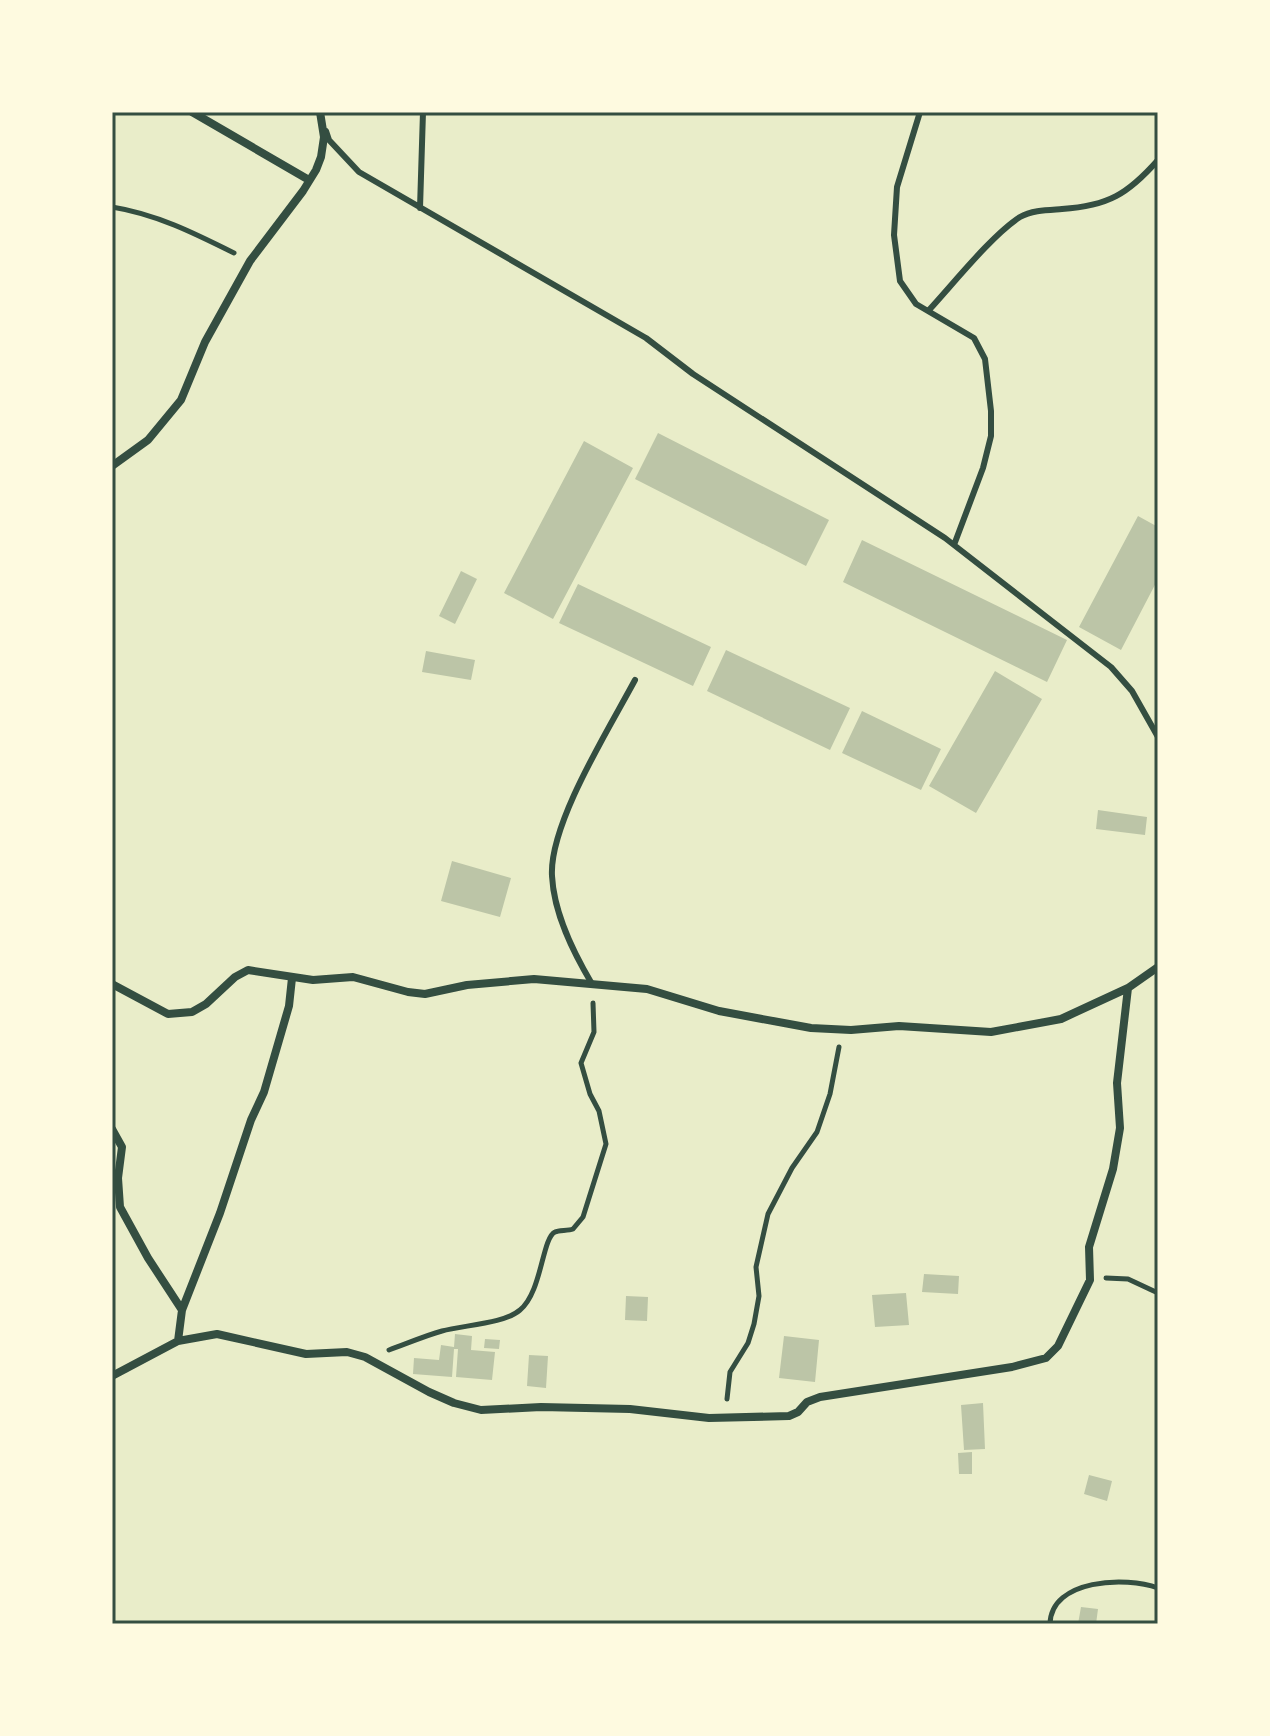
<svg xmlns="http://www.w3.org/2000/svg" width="1270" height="1736" viewBox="0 0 1270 1736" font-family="'Zilla Slab',serif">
  <rect width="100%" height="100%" fill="#e9edc9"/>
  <path fill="#bcc5a7" d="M 658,433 L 829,520 L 806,566 L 635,479 Z
    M 584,441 L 633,468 L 553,619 L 504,593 Z
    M 1138,516 L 1158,527 L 1158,579 L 1121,650 L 1079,627 Z
    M 862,540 L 1067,640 L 1047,682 L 843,582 Z
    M 461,571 L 477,579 L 455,624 L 439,616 Z
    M 578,584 L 711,647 L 693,686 L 559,623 Z
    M 726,650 L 850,708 L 830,750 L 707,691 Z
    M 426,651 L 475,660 L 471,680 L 422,672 Z
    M 995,671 L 1042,699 L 976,813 L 929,786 Z
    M 862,711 L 941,749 L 921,790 L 842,753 Z
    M 1098,810 L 1147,817 L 1145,835 L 1096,829 Z
    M 452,861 L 511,878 L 500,917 L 441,901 Z
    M 924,1274 L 959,1276 L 958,1294 L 922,1292 Z
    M 906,1293 L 909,1325 L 875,1327 L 872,1295 Z
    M 626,1296 L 648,1297 L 647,1321 L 625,1320 Z
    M 455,1334 L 472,1336 L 471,1350 L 495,1352 L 492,1380 L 456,1377 L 458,1349 L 454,1349 L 452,1377 L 413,1374 L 414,1358 L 439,1360 L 441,1345 L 454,1347 Z
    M 784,1336 L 819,1340 L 815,1382 L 779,1378 Z
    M 485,1339 L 500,1340 L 499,1349 L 484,1348 Z
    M 529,1355 L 548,1356 L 546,1388 L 527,1386 Z
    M 983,1403 L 985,1449 L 964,1450 L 961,1405 Z
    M 972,1452 L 972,1474 L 959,1474 L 958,1453 Z
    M 1089,1475 L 1112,1481 L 1107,1501 L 1084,1494 Z
    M 1081,1607 L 1098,1609 L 1096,1624 L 1078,1624 Z"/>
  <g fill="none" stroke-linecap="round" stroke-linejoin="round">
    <path stroke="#344e41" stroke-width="5" d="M 112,207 C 156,214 194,233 234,253
      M 1106,1278 L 1128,1279 L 1158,1293
      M 389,1350 C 406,1344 424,1336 442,1331 C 463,1325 504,1324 520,1310 C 542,1292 542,1238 555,1232 C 559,1230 568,1231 573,1229 L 583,1217 L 606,1144 L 599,1111 L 590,1094 L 581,1063 L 594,1032 L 593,1003
      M 727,1399 L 730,1372 L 748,1343 L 754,1324 L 759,1296 L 756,1267 L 768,1214 L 792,1168 L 817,1132 L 830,1094 L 839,1047
      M 1050,1624 C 1051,1579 1126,1576 1158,1588"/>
    <path stroke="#344e41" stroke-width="6" d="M 920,112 L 897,187 L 894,235 L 900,281 L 916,304 L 974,338 L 985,359 L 991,411 L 991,436 L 983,468 L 954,545
      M 326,131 L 329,140 L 359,172 L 646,338 L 693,374 L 945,538 L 1111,667 L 1132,691 L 1158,737
      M 420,208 L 423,112
      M 929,310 C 953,284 992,235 1020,217 C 1032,210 1049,210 1062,209 C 1108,206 1128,194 1158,160
      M 592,984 C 573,952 554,914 552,876 C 549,824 610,727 635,680"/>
    <path stroke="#344e41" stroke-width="8" d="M 192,112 L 309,180
      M 112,466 L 148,440 L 181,400 L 205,342 L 250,261 L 303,191 L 316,170 L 321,157 L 324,137 L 320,112
      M 112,984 L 168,1014 L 192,1012 L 206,1004 L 235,977 L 248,970 L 313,980 L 353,977 L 408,992 L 425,994 L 467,985 L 534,979 L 647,989 L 719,1011 L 811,1028 L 851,1030 L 899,1026 L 991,1032 L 1061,1019 L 1128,988 L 1158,967
      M 112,1129 L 122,1147 L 118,1178 L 120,1207 L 148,1258 L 182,1310
      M 178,1341 L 182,1310 L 220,1213 L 251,1120 L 264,1092 L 289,1006 L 292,978
      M 112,1376 L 178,1341 L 217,1334 L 306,1354 L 347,1352 L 365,1357 L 429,1392 L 454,1403 L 481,1410 L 541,1407 L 630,1409 L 709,1418 L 789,1416 L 798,1412 L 807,1402 L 820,1397 L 1012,1367 L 1046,1358 L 1058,1346 L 1090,1280 L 1089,1247 L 1113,1169 L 1120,1128 L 1117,1083 L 1128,988"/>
  </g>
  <rect width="1270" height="1736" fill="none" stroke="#fefae0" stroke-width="228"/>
  <rect x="114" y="114" width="1042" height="1508" fill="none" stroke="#344e41" stroke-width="3"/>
</svg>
